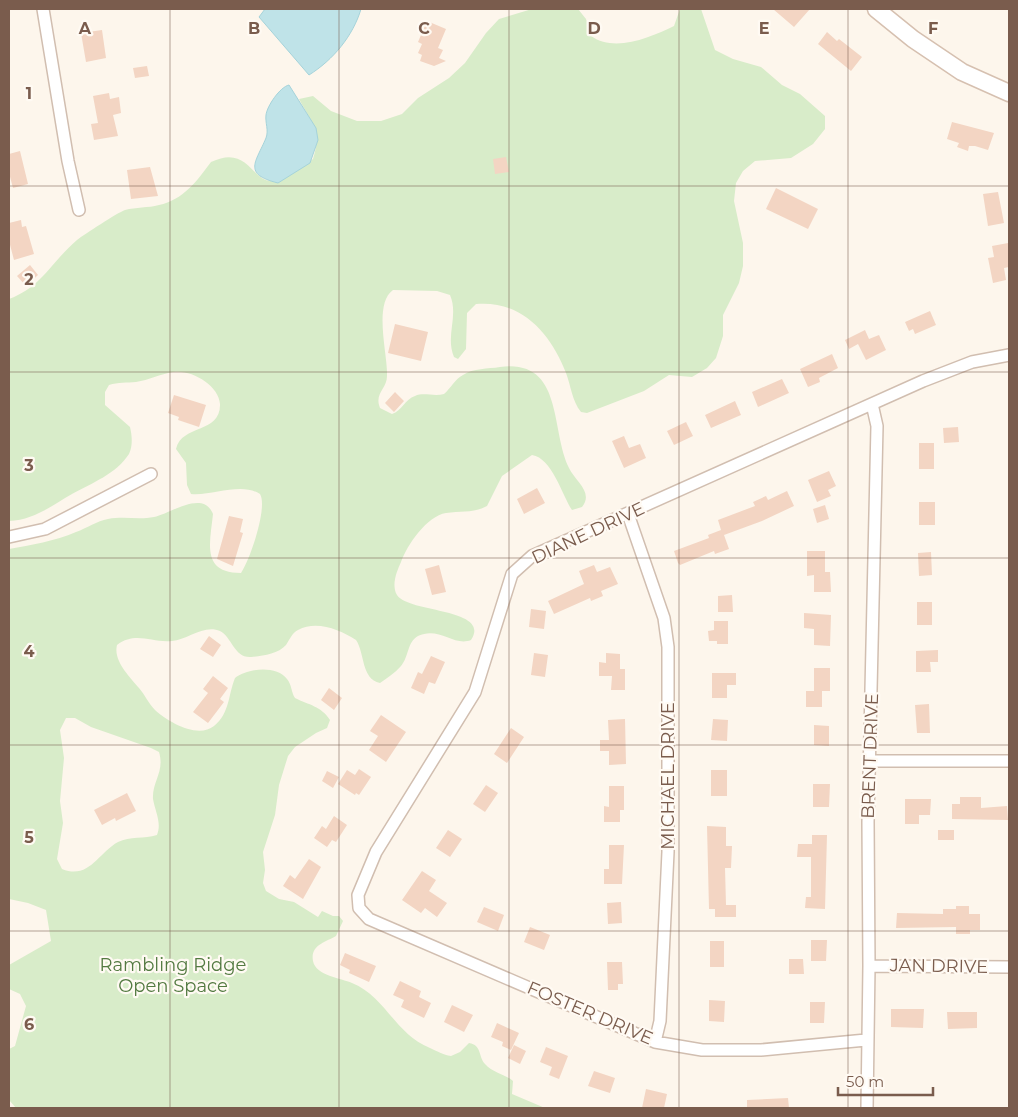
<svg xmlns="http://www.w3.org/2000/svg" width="1018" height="1117" viewBox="0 0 1018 1117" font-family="Montserrat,sans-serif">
  <rect width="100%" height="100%" fill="#fdf6ec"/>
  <path fill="#d8ecc9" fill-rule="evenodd" d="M 532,9 L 578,9 L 586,19 L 591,36 C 615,53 651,37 674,26 L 680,9 L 701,9 L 715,50 L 733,59 L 761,67 L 782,85 L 800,94 L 825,116 L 825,129 L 813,144 L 791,158 L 755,161 L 743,171 L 736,183 L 734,201 L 743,243 L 743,266 L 739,283 L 723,315 L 723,336 L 716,358 L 707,368 L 692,377 L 669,375 L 644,391 L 587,413 L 581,412 C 572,401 571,386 566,373 C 551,334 522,300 476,304 L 467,313 L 466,349 L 458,359 L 454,357 C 445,336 459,316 450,295 L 437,291 L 393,290 C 373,304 388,355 387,376 C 387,389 374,393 380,408 L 392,414 C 402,411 405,399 415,396 C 424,392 434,397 444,394 C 451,388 455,379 463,375 C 473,368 488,369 500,367 C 564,359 550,429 569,468 C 575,481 594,492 582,507 L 572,510 C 562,495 552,458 532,455 L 502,476 L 487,506 C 474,513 461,511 446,513 C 427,516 407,545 401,562 C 397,571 391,585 397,595 C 408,613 492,608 471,640 C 454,647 439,626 418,636 C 407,642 409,657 401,666 C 395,673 387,678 380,683 C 361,679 365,653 356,640 C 340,630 317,620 298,630 C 292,633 290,639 286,645 C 278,654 262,656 251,657 C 234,658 232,637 220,631 C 204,624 187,640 172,641 C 151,643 136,631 117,645 C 113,661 130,677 139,688 C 145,695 149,704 155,710 C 168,722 198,739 214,726 C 230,713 228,695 235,678 C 247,668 277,665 287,679 C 292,685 291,692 295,698 C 309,705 321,706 330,720 L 327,728 L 316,733 L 295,747 L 288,756 L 279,785 L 275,815 L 263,852 L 265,870 L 263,883 L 266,891 L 279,899 L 294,902 L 318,917 L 322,911 L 333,916 L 339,916 L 343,921 L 336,936 C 326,942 310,945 313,961 C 316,976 341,978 352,983 C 386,997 394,1033 430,1048 C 437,1051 443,1055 451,1056 L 460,1052 L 469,1043 C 482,1045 478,1056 485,1064 C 493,1073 505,1074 513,1081 L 512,1094 L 545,1108 L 16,1108 L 9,1100 L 9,1049 L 15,1046 L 26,1006 L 20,994 L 9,989 L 9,965 L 51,941 L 46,910 L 28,903 L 9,899 L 9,549 C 31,545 55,541 76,532 C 87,528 97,521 108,519 C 124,516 139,520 154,517 C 170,514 203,489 213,514 C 210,543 201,573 241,573 C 250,560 268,507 260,494 C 241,482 213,496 191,494 L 187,485 L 186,463 L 176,449 C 182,424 221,434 220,404 C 219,385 191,369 173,372 C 160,374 149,380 136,382 C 127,383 118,382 109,385 L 105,392 L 105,405 L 130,427 C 132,435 133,446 129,454 C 116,474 92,483 72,494 C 51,506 34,520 9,521 L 9,299 C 42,287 52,261 77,240 C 85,234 117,213 125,210 C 136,207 148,208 159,205 C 183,200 197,181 211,162 C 248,144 252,182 272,181 C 287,179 301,167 313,159 C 322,130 312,124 299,99 L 313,96 L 331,111 L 357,121 L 381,121 L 402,114 L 418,98 L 449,78 L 465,63 L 486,33 L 499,19 ZM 66,718 L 75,718 L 91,727 L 151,748 L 159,752 C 165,772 152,781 153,799 C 155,811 162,823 157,835 C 144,839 130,836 118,842 C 98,853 89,880 62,869 L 57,859 L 63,823 L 60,801 L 64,758 L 60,730 Z"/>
  <path fill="#bfe3e8" stroke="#a5d3da" d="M 265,9 L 361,9 C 353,36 333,60 309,75 L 259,17 Z
    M 289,85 L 316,128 L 318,140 L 310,163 L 278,183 C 242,174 256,162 266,138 C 269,130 265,123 266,115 C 267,106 280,87 289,85 Z"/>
  <path fill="#f3d5c3" d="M 773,9 L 810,9 L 794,27 Z
    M 427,21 L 446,29 L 438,48 L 443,50 L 439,58 L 446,61 L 434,66 L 420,61 L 422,55 L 418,53 L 422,44 L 418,42 Z
    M 102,30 L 106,58 L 86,62 L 81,33 Z
    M 827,32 L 837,41 L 839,39 L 862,57 L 851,71 L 818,44 Z
    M 147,66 L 149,76 L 135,78 L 133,68 Z
    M 109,93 L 110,99 L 119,97 L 121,113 L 113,115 L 118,136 L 94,140 L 91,124 L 98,123 L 93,96 Z
    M 952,122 L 994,133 L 988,150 L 975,146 L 969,146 L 968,151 L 957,147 L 959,143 L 947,139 Z
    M 20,151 L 28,184 L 13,188 L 9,173 L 9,154 Z
    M 506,157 L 509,172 L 495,174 L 493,159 Z
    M 150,167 L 158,196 L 131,199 L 127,170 Z
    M 776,188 L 818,209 L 808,229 L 766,209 Z
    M 998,192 L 1004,223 L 988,226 L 983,194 Z
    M 21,220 L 22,227 L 26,226 L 34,254 L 14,260 L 9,241 L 9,223 Z
    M 1008,243 L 1009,267 L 1004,268 L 1006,280 L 993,283 L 988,258 L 994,257 L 992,246 Z
    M 30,265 L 38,275 L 26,286 L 17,276 Z
    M 930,311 L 936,325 L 915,334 L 913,329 L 909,331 L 905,322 Z
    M 395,324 L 428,332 L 421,361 L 388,353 Z
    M 865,330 L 869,339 L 879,335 L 886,350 L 866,360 L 858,344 L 849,349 L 845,340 Z
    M 832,354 L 838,368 L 819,378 L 820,382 L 808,387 L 800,369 Z
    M 782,379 L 789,393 L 758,407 L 752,392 Z
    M 395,392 L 404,401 L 394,412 L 385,403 Z
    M 174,395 L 206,405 L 199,427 L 178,420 L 179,417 L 168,413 Z
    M 735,401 L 741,415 L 711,428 L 705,415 Z
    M 686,422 L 693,436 L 674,445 L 667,431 Z
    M 958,427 L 959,442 L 944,443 L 943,428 Z
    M 624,436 L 629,448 L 640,444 L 646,458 L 624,468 L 612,441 Z
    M 919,443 L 934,443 L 934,469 L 919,469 Z
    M 829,471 L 836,486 L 828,490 L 831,496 L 817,502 L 808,480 Z
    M 537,488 L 545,503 L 524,514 L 517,499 Z
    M 787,491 L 794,506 L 762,521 L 724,535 L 729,549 L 715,554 L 714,551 L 680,565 L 678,563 L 674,551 L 709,538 L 708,535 L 721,530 L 718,520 L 755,506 L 753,502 L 766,496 L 768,500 Z
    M 919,502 L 935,502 L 935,525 L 919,525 Z
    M 825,505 L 829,519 L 817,523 L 813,509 Z
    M 229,516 L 243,519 L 240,532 L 243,533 L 233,566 L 217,559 Z
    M 807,551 L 825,551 L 825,572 L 830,572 L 831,592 L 814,592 L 814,575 L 807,576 Z
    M 931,552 L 932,575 L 919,576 L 918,553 Z
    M 439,565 L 446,592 L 432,595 L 425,569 Z
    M 594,565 L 597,572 L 610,567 L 618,584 L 601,591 L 603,596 L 591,601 L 590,598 L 554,614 L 548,601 L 584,584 L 579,571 Z
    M 732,595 L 733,612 L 718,612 L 718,596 Z
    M 917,602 L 932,602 L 932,625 L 917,625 Z
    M 531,609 L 546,611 L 544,629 L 529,627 Z
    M 804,613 L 831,615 L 830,646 L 814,645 L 814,629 L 804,628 Z
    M 714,621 L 728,621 L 728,644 L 717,644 L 717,641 L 709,641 L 708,631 L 714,630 Z
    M 209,636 L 221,645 L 213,657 L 200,649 Z
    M 938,650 L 938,662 L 930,662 L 931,672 L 916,672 L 916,651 Z
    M 534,653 L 548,655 L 545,677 L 531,675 Z
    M 606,653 L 620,654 L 620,669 L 625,669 L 625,690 L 611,690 L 612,676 L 599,676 L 599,662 L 606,663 Z
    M 431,656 L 445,662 L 435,684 L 429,682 L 424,694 L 411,688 L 418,672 L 422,674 Z
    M 814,668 L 830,668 L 830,691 L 822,691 L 822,707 L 806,707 L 806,691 L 814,691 Z
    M 712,673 L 736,673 L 736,685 L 727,685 L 727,698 L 712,698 Z
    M 213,676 L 228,688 L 220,699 L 224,702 L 208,723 L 193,712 L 208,693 L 203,689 Z
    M 329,688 L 342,698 L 334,710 L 321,700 Z
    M 929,704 L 930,733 L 917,733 L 915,705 Z
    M 381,715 L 406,732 L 386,762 L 369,750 L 378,736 L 370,731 Z
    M 625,719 L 626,764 L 609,765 L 609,751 L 600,751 L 600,740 L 609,740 L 608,720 Z
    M 713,719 L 728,720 L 727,741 L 711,740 Z
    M 814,725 L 829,726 L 829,746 L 814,745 Z
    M 511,728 L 524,737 L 507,763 L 494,754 Z
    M 359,769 L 371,777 L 359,795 L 356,793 L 355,795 L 338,784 L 347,770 L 355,775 Z
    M 711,770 L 727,770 L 727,796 L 711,796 Z
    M 327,771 L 339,777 L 333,788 L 322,781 Z
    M 813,784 L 830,784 L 829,807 L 813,807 Z
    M 486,785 L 498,793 L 485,812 L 473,804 Z
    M 609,786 L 624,786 L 624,810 L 620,810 L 620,822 L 604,822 L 604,806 L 609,807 Z
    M 127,793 L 136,811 L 116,821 L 115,818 L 102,825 L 94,810 Z
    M 960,797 L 981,797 L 981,808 L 1007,806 L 1008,820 L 952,819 L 952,804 L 960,804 Z
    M 905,799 L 931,799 L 930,815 L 919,815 L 919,824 L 905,824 Z
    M 334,816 L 347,825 L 336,842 L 332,840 L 327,847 L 314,838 L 322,826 L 326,829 Z
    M 707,826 L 726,827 L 726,846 L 732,846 L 731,868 L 725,868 L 726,905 L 736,905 L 736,917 L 715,917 L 715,909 L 709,909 Z
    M 448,830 L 462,839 L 450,857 L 436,848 Z
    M 938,830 L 954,830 L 954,840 L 938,840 Z
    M 812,835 L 827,835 L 825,909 L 805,908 L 806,897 L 811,897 L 811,857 L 797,857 L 798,844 L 812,844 Z
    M 609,845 L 624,845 L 622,884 L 604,884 L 604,869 L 609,869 Z
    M 309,859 L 321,867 L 303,899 L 283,886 L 290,875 L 295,879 Z
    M 422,871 L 436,880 L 429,891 L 447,903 L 437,917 L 425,908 L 421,913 L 402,900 Z
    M 621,902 L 622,923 L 608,924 L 607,903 Z
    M 956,906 L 969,906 L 969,914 L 980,914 L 980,930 L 970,930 L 970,934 L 956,934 L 956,927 L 896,928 L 897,913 L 943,914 L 943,909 L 956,909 Z
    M 484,907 L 504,915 L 498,931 L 477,922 Z
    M 530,927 L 550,935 L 544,950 L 524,942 Z
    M 811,940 L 827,940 L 826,961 L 811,961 Z
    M 710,941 L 724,941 L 724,967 L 710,967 Z
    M 345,953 L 376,966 L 369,982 L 349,973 L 350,970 L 340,965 Z
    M 789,959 L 803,959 L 804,974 L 789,974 Z
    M 607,962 L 622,962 L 623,984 L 618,984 L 618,990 L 608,990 Z
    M 400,981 L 421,991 L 419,997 L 431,1003 L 424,1018 L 401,1007 L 404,1000 L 393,995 Z
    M 709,1000 L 725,1001 L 724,1022 L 709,1021 Z
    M 810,1002 L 825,1002 L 824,1023 L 810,1023 Z
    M 452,1005 L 473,1015 L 464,1032 L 444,1022 Z
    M 891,1009 L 924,1009 L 923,1028 L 891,1027 Z
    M 947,1012 L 977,1012 L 977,1028 L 948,1029 Z
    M 497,1023 L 519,1033 L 511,1050 L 502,1046 L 503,1042 L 491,1037 Z
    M 514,1045 L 526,1051 L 520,1064 L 508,1058 Z
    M 546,1047 L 568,1056 L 559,1079 L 549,1075 L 552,1067 L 540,1062 Z
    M 594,1071 L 615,1078 L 610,1093 L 588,1086 Z
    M 646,1089 L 667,1094 L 664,1108 L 642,1108 Z
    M 788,1098 L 789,1108 L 747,1108 L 747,1100 Z"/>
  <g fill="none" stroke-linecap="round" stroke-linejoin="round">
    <defs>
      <path id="minor" d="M 43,9 L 68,161 L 79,210
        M 628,514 L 664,618 L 668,647 L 668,852 L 660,1021 L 655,1042
        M 9,537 L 45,529 L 151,474
        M 870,761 L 1009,761
        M 869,966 L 1009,967
        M 866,1040 L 761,1050 L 702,1050 L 655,1042 L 369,919 L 359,908 L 358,895 L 376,852 L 475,692 L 512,574 L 532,556 L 923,381 L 972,362 L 1009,355
        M 867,1108 L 869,966 L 868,822 L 877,426 L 872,404"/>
      <path id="secondary" d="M 876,9 L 913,39 L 962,72 L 1009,93"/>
    </defs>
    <use href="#minor" stroke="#d1beb0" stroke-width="14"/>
    <use href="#secondary" stroke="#d6c0b0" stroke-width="19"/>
    <use href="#minor" stroke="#fff" stroke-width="11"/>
    <use href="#secondary" stroke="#fff" stroke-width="16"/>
  </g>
  <path fill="none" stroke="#7a5c4d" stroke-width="1" stroke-opacity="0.55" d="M 170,9 L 170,1108M 339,9 L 339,1108M 509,9 L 509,1108M 679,9 L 679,1108M 848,9 L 848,1108M 9,186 L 1009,186M 9,372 L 1009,372M 9,558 L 1009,558M 9,745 L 1009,745M 9,931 L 1009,931"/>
  <g text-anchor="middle" stroke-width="4.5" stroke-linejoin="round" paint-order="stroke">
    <g font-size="18" fill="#7a5c4d" stroke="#fffaf3">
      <text transform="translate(588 533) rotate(-25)" y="6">DIANE DRIVE</text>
      <text transform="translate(870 756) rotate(-88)" y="6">BRENT DRIVE</text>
      <text transform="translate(668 776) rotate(-90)" y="6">MICHAEL DRIVE</text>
      <text transform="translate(939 966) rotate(1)" y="6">JAN DRIVE</text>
      <text transform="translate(590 1013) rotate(23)" y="6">FOSTER DRIVE</text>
    </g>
    <g font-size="18" fill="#537a41" stroke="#fffaf3">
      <text x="173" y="971">Rambling Ridge<tspan x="173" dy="21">Open Space</tspan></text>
    </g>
  </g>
  <g font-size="16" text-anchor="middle" font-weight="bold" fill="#7a5c4d" stroke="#fffaf3" stroke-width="4.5" stroke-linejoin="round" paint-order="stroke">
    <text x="85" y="34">A</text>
    <text x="254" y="34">B</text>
    <text x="424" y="34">C</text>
    <text x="594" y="34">D</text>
    <text x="764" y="34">E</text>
    <text x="933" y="34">F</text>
    <text x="29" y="99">1</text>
    <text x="29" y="285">2</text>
    <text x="29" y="471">3</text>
    <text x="29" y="657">4</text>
    <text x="29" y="843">5</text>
    <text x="29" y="1030">6</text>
  </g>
  <rect width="1018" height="1117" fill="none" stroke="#7a5c4d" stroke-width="20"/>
  <path d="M838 1087v8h95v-8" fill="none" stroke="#7a5c4d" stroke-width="2.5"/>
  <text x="846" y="1087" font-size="15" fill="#7a5c4d" stroke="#fffaf3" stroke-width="4" paint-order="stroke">50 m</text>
</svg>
